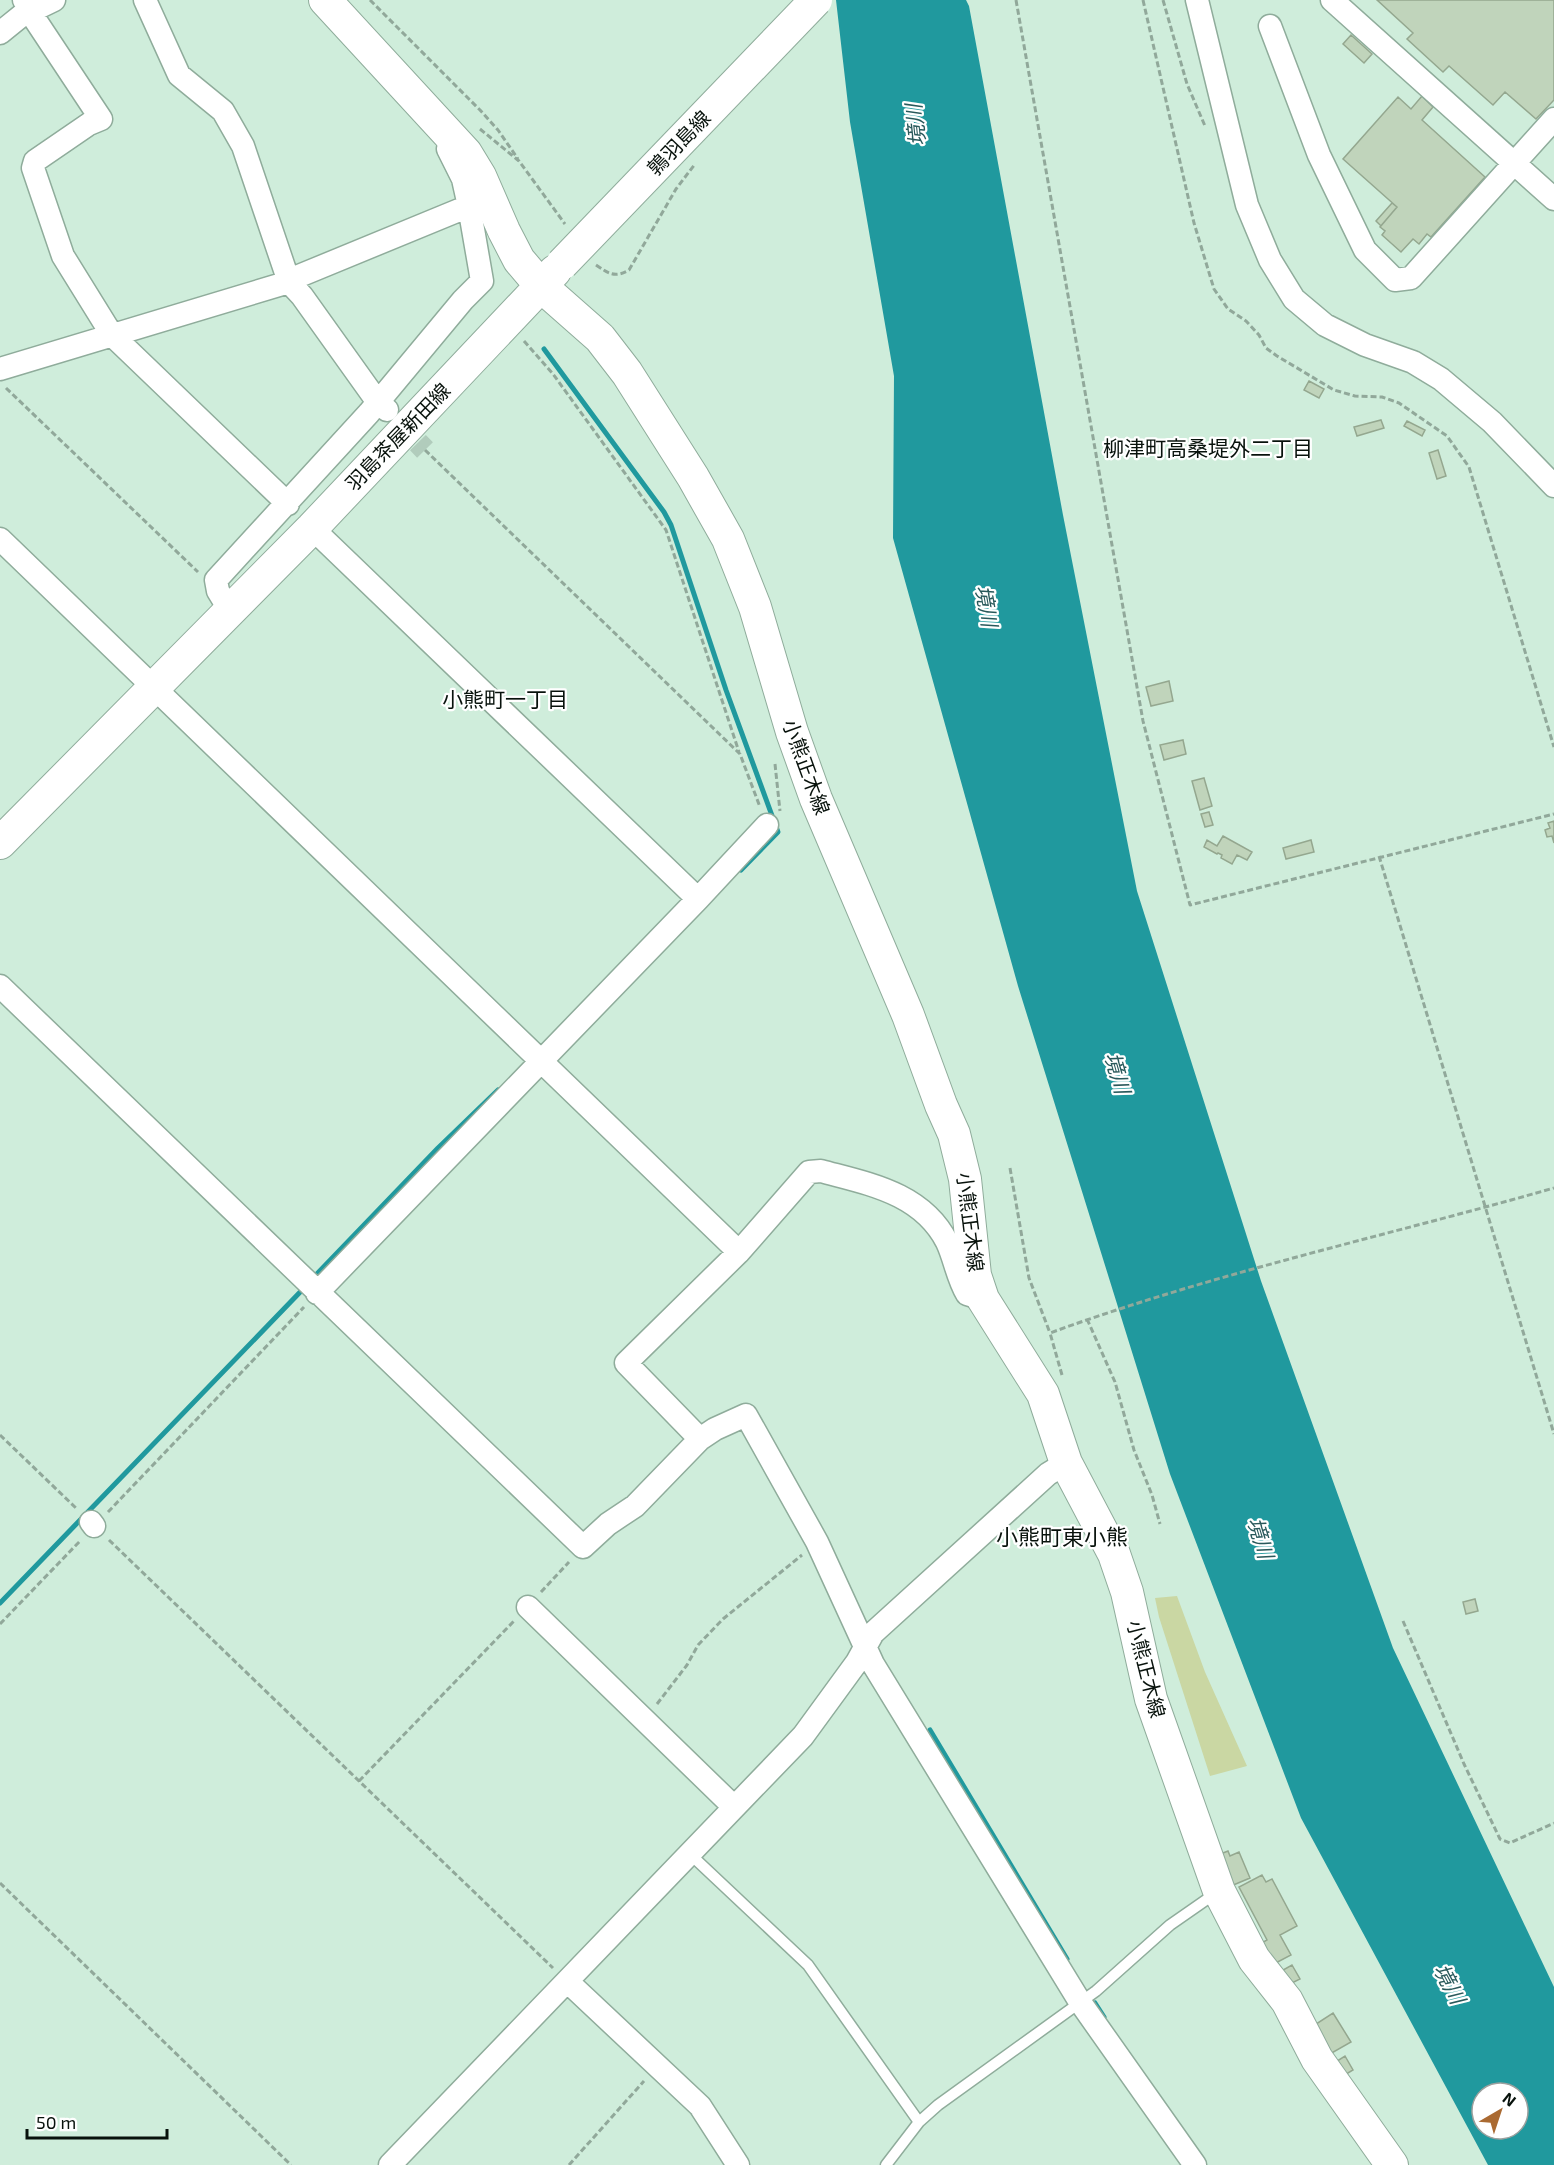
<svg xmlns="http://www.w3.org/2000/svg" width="1554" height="2165" viewBox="0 0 1554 2165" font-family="'Exo 2','Noto Sans JP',sans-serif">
  <rect width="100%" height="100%" fill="#cfeddb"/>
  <path fill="#cad7a3" d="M 1177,1596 L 1205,1672 L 1247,1766 L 1210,1776 L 1159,1617 L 1155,1598 Z"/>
  <path fill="#20999e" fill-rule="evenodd" d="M 836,0 L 966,0 L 969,6 L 1063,515 L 1137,891 L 1261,1281 L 1393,1648 L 1554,1987 L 1554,2165 L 1488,2165 L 1301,1818 L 1170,1474 L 1018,986 L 893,538 L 894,376 L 850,122 ZM 1482,2093 L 1518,2093 L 1518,2129 L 1482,2129 Z"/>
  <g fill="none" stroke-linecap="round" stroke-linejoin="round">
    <path stroke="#20999e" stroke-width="5" d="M 544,349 L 664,512 L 671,525 L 726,690 L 778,832 L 741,870
      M 313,1278 L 438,1148 L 498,1090
      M 0,1603 L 305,1287
      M 930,1730 L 1067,1959
      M 1095,2003 L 1104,2017"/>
  </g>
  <path fill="#c0d4bb" stroke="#94a78f" stroke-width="1.5" d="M 1377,0 L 1554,0 L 1554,100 L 1536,119 L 1505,92 L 1493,105 L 1449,66 L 1443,72 L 1407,39 L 1413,33 Z
    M 1351,35 L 1372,54 L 1364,63 L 1343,44 Z
    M 1422,96 L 1433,107 L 1422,120 L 1485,177 L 1431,237 L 1427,234 L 1419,244 L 1413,239 L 1401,252 L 1382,235 L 1385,231 L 1380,227 L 1397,207 L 1343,159 L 1398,97 L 1411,109 Z
    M 1392,203 L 1397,207 L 1381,226 L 1376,221 Z
    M 1309,381 L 1324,389 L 1319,398 L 1304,390 Z
    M 1381,420 L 1384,428 L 1357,436 L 1354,427 Z
    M 1407,421 L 1425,430 L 1422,436 L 1404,426 Z
    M 1438,450 L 1446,476 L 1437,479 L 1429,453 Z
    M 1169,681 L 1173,701 L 1151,706 L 1146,687 Z
    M 1183,740 L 1186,754 L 1164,760 L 1160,745 Z
    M 1204,778 L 1212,806 L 1200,810 L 1192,781 Z
    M 1209,812 L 1213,825 L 1205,827 L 1201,814 Z
    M 1554,821 L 1554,843 L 1552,836 L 1547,837 L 1545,830 L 1550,828 L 1548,823 Z
    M 1223,836 L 1252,852 L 1247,860 L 1237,855 L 1232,864 L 1221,858 L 1222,855 L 1218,853 L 1217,854 L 1204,847 L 1207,840 L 1217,846 Z
    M 1311,840 L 1314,852 L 1286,859 L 1283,848 Z
    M 1475,1599 L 1478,1611 L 1466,1614 L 1463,1602 Z
    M 1228,1851 L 1230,1856 L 1239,1852 L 1250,1878 L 1231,1886 L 1218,1855 Z
    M 1262,1875 L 1266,1882 L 1272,1879 L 1297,1926 L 1280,1935 L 1291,1955 L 1272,1965 L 1260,1944 L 1267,1940 L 1239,1887 Z
    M 1292,1965 L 1300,1979 L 1290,1984 L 1283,1970 Z
    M 1333,2013 L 1351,2042 L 1330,2054 L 1313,2026 Z
    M 1345,2056 L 1353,2070 L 1343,2076 L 1334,2063 Z"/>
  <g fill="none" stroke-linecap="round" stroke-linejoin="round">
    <path stroke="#b1ccbc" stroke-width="22" stroke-dasharray="22 11" stroke-linecap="butt" d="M 395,419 L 425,450"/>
    <defs>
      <path id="lane" d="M 690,1854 L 808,1965 L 919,2122
        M 886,2165 L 919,2122 L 938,2105 L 1096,1991 L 1170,1925 L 1216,1893"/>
      <path id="street" d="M 24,0 L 36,21 L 101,119 L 89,124 L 35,161 L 33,168 L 63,256 L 112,335 L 288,504
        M 145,0 L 179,75 L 223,111 L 243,146 L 289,282 L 302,296 L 377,401 L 387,410
        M 1197,0 L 1247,205 L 1270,260 L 1294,299 L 1325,325 L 1365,345 L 1413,362 L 1441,379 L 1492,422 L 1554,486
        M 1332,0 L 1554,199
        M 1270,26 L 1319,155 L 1365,250 L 1395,280 L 1411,278 L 1554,119
        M 0,33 L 21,16 L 54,0
        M 0,369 L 289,282 L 294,278 L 469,206 L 463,179 L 448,149
        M 312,528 L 698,899
        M 0,539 L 739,1252
        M 229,609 L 218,591 L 216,580 L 369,413 L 463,300 L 482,281 L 469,206
        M 0,986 L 583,1547 L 608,1524 L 635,1506 L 700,1439 L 715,1429 L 746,1415 L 817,1542 L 873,1664 L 1080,2002 L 1195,2165
        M 317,1293 L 698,899 L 767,825
        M 700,1439 L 626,1363 L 739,1252 L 809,1172 L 821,1171 C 869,1184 922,1193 947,1242 C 955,1259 957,1277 967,1294 L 983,1299
        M 91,1522 L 94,1526
        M 528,1607 L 734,1807
        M 568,1982 L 700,2106 L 738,2165
        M 390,2165 L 803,1736 L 857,1662 L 873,1633 L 1048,1474 L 1066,1463"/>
      <path id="secondary" d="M 325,0 L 466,153 L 480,176 L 504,231 L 519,260 L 541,286 L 600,338 L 627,373 L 693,477 L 728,539 L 755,607 L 792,732 L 816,799 L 908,1015 L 941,1105 L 954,1134 L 965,1179 L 975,1275 L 983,1299 L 1043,1394 L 1066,1463 L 1114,1554 L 1127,1592 L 1151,1699 L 1219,1891 L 1254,1959 L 1287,2001 L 1317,2059 L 1392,2165
        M 0,843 L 312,528 L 555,271"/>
    </defs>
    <use href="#lane" stroke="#8fac9b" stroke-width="13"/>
    <use href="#street" stroke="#8fac9b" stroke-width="25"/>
    <use href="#secondary" stroke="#8fac9b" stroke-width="34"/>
    <path stroke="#91a89a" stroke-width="3" stroke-dasharray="6 3" stroke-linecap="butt" d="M 370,0 L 480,110 L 498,130 L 518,159
      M 1016,0 L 1143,721 L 1190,905 L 1554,814
      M 1143,0 L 1194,223 L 1214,289 L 1228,309 L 1246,321 L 1259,335 L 1266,348 L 1277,356 L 1334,390 L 1355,396 L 1382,397 L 1399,403 L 1447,436 L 1469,467 L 1554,747
      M 1163,0 L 1187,84 L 1205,126
      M 480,129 L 519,161 L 565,224
      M 596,265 C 609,274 615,278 629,270 L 676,189 L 695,164
      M 524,341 L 553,374 L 666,530 L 739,752
      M 6,388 L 198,572
      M 425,450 L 740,754 L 760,807
      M 775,764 L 780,811
      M 1379,856 L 1554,1434
      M 1010,1168 L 1029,1278 L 1050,1333
      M 1087,1319 L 1115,1382 L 1134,1450 L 1152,1495 L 1160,1524
      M 1062,1375 L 1050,1333 C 1214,1273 1386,1236 1554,1188
      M 0,1435 L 77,1509
      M 108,1512 L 304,1307
      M 109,1540 L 553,1968
      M 541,1592 L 569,1562
      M 1403,1621 L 1464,1764 L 1500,1839 L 1510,1843 L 1554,1823
      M 0,1624 L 80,1541
      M 657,1704 L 687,1665 L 698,1645 L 723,1619 L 802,1555
      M 359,1781 L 514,1621
      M 0,1883 L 291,2165
      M 569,2165 L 644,2081"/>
    <use href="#lane" stroke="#fff" stroke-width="10"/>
    <use href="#street" stroke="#fff" stroke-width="22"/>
    <use href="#secondary" stroke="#fff" stroke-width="32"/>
    <defs>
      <path id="secondary-bridge" d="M 562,264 L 816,0"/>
    </defs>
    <use href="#secondary-bridge" stroke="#8fac9b" stroke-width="34" stroke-linecap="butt"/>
    <use href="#secondary-bridge" stroke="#fff" stroke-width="32"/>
  </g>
  <g text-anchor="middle" stroke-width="4.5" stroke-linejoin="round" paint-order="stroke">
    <g font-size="20" fill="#08120c" stroke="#fff">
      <text transform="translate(679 143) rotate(-46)" y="7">鶉羽島線</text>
      <text transform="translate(398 437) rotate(-46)" y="7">羽島茶屋新田線</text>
      <text transform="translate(806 767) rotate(70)" y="7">小熊正木線</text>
      <text transform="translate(970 1222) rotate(83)" y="7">小熊正木線</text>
      <text transform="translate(1146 1669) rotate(76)" y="7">小熊正木線</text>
    </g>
    <g font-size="21" font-style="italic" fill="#29595b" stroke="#fff">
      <text transform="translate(916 125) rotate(-96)" y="7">境川</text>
      <text transform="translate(986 606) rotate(80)" y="7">境川</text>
      <text transform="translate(1117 1073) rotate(74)" y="7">境川</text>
      <text transform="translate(1260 1538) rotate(73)" y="7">境川</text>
      <text transform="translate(1449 1984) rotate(62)" y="7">境川</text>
    </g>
    <g font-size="21" fill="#08120c" stroke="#fff">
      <text x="1208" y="456">柳津町高桑堤外二丁目</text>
      <text x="505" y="707">小熊町一丁目</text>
    </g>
    <g font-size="22" fill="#08120c" stroke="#fff">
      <text x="1062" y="1545">小熊町東小熊</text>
    </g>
  </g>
  <g transform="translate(1500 2111) rotate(39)"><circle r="28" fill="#ffffff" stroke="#9ca09e" stroke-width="1.5"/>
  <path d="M0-4.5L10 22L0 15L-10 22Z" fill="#aa6a32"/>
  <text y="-9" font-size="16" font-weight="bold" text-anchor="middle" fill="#08120c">N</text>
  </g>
  <path d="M27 2129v9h140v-9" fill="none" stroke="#08120c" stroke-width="3"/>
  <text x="36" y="2129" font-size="18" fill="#08120c" stroke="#ffffff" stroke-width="4.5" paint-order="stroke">50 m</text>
</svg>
